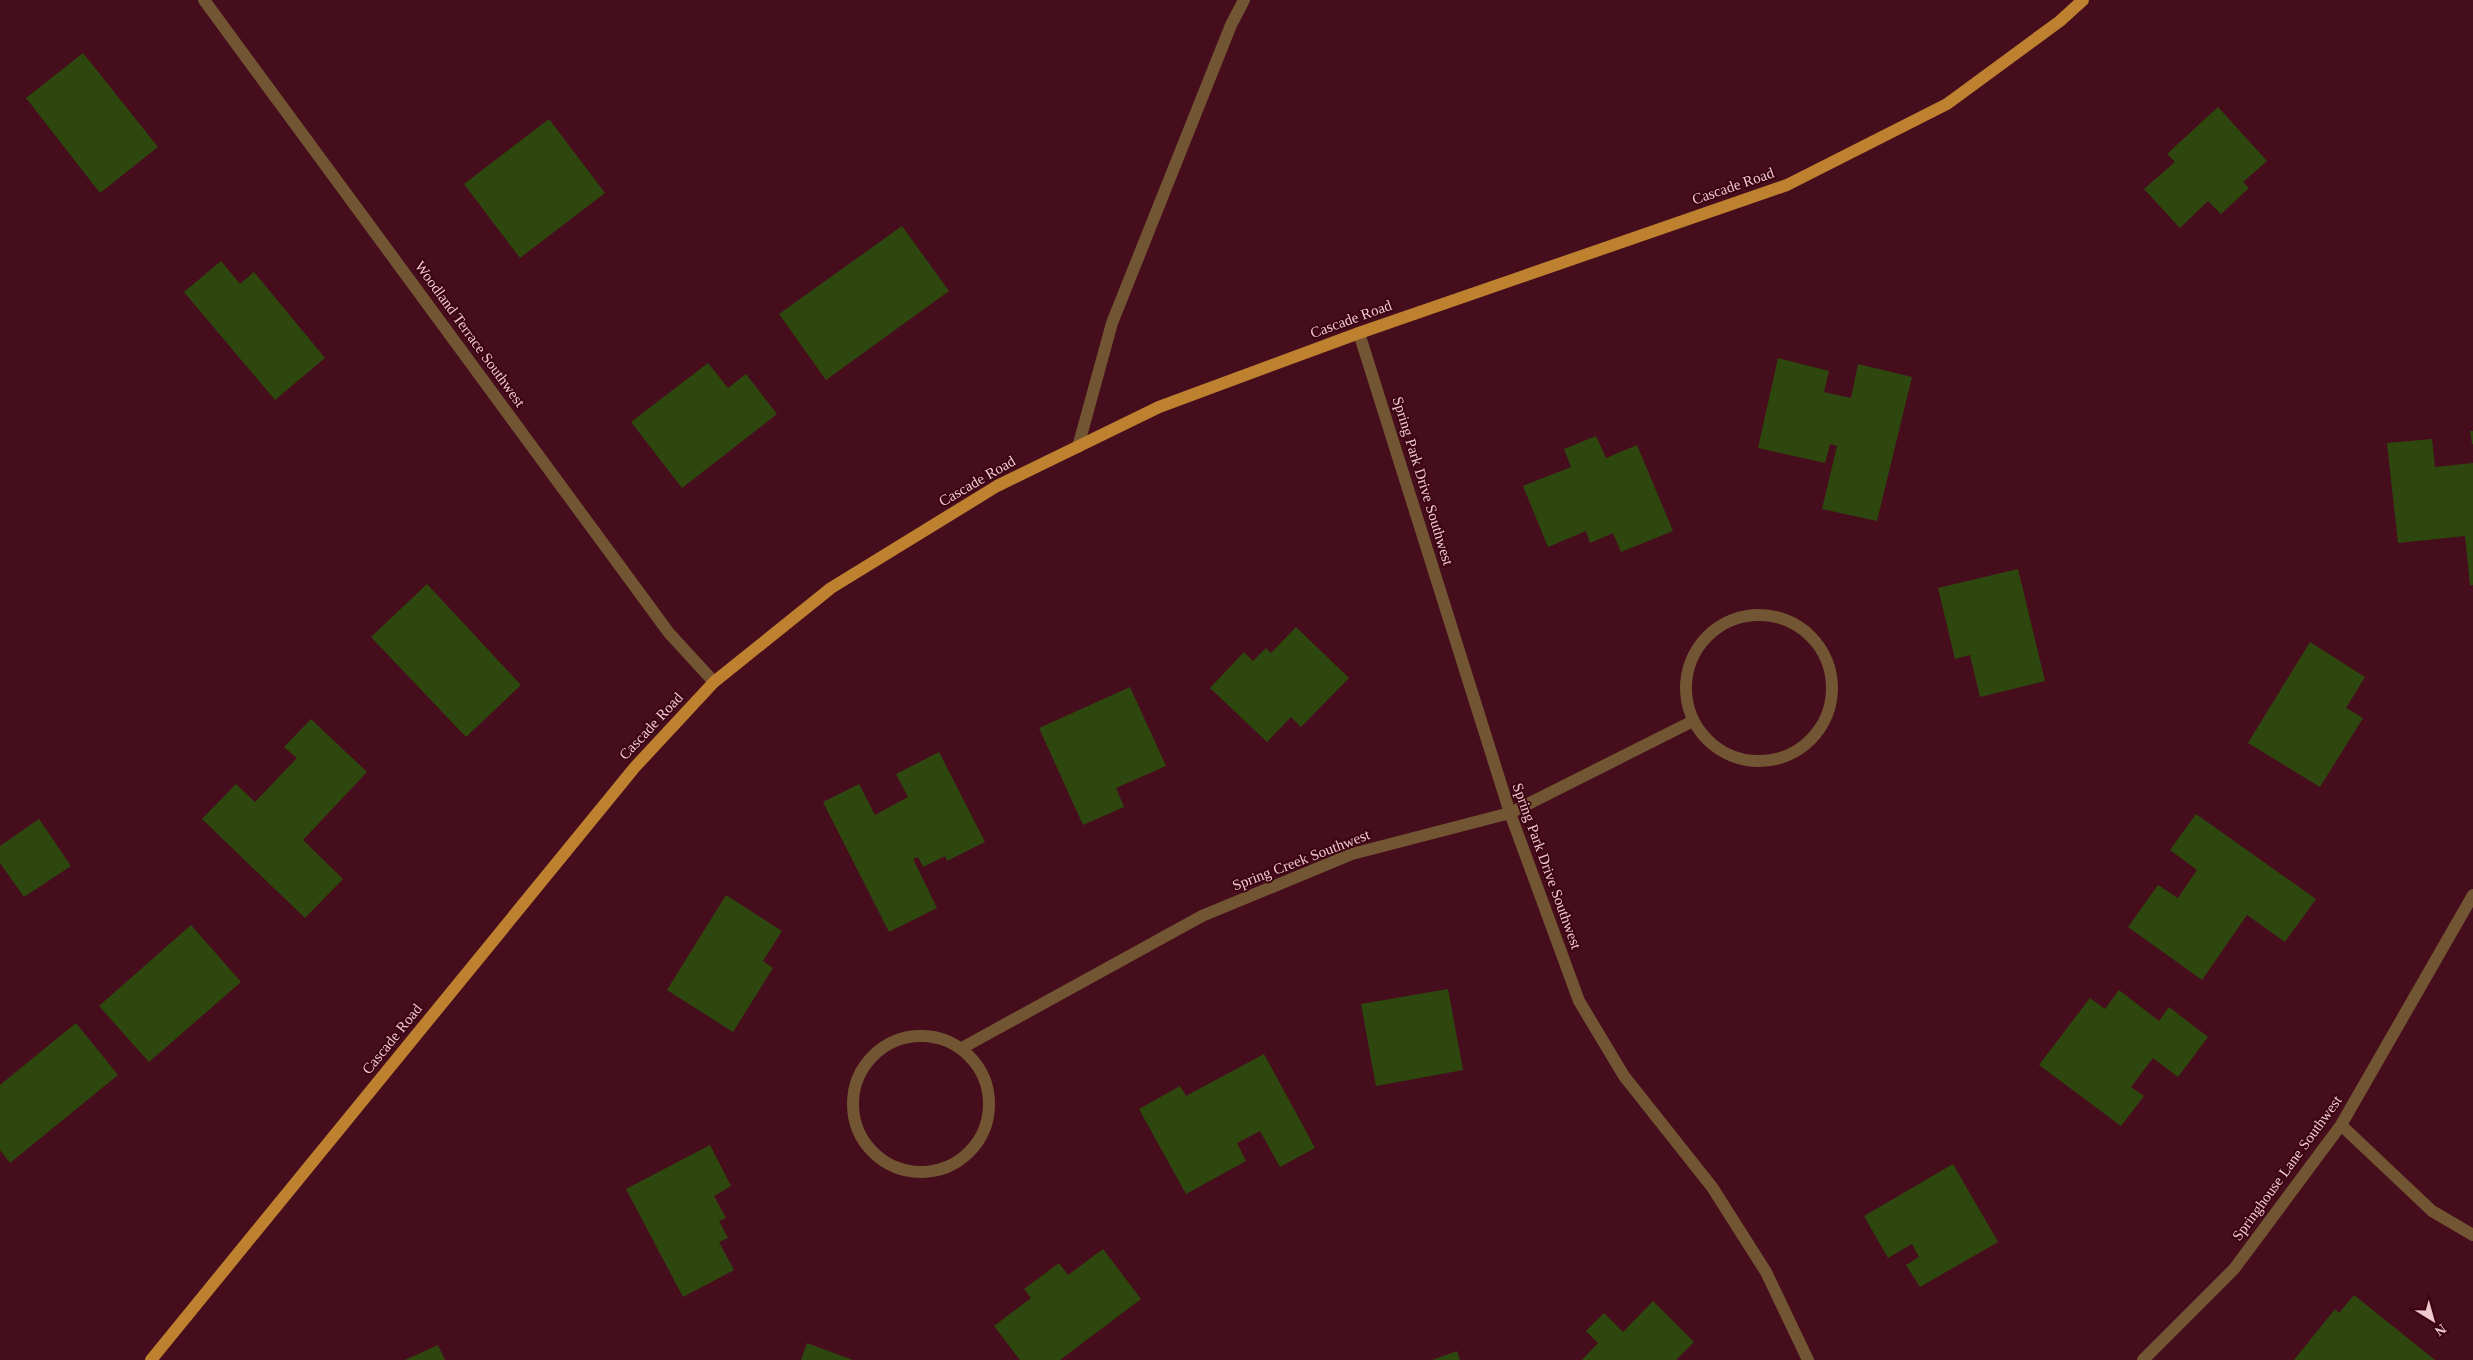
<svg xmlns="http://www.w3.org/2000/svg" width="2473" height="1360" viewBox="0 0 2473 1360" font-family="'Times New Roman',serif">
  <rect width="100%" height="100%" fill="#460e1c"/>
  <path fill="#2e470f" d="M 83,53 L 158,147 L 100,193 L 26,98 Z
    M 2218,107 L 2267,161 L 2243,182 L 2249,188 L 2221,214 L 2208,201 L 2180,228 L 2144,189 L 2175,162 L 2167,154 Z
    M 549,119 L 605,193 L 520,258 L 464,184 Z
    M 902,226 L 949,291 L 826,380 L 779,314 Z
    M 221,261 L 240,284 L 254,272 L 325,358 L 275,400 L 184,292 Z
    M 1778,358 L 1829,371 L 1824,392 L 1851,398 L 1858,364 L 1912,377 L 1877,521 L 1822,509 L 1837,446 L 1830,444 L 1825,463 L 1758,448 Z
    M 708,363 L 728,388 L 746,374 L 777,414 L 682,488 L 631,422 Z
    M 2470,431 L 2473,431 L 2473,444 L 2472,444 Z
    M 1596,436 L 1606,458 L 1637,445 L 1673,531 L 1621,552 L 1613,533 L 1590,543 L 1586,531 L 1548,547 L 1523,486 L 1571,467 L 1564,449 Z
    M 2432,439 L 2435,467 L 2473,463 L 2473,585 L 2470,585 L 2465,536 L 2398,543 L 2387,443 Z
    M 2018,569 L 2045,681 L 1980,697 L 1970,655 L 1955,659 L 1938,588 Z
    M 427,584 L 521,685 L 466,737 L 371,637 Z
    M 1296,627 L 1349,678 L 1301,727 L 1291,717 L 1267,742 L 1210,688 L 1244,652 L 1253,661 L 1266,648 L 1271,653 Z
    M 2310,642 L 2365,677 L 2346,708 L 2363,718 L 2320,787 L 2248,743 Z
    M 1130,687 L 1166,766 L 1116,788 L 1124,807 L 1083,825 L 1039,728 Z
    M 311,719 L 367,772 L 303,840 L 343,879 L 305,918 L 202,819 L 236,784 L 255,802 L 297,758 L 284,747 Z
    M 939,752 L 985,842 L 947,861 L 945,856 L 923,867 L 918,857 L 913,859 L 937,908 L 889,932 L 823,802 L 859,784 L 875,815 L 908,797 L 896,774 Z
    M 2196,814 L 2316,899 L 2285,942 L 2247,915 L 2202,980 L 2128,927 L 2158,885 L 2178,898 L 2197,870 L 2170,850 Z
    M 39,819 L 71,866 L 24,897 L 0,863 L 0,846 Z
    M 726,895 L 782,931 L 763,961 L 773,968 L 733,1032 L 667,990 Z
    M 191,925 L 241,982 L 149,1062 L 99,1006 Z
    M 1448,989 L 1463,1070 L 1376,1086 L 1361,1004 Z
    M 2119,990 L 2159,1021 L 2169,1007 L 2208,1037 L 2178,1077 L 2153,1058 L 2131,1087 L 2144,1096 L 2121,1126 L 2039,1065 L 2090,998 L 2105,1009 Z
    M 76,1023 L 118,1075 L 10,1163 L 0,1150 L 0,1085 Z
    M 1264,1054 L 1315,1148 L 1280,1167 L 1260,1131 L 1237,1143 L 1246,1161 L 1186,1194 L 1139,1109 L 1180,1086 L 1186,1096 Z
    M 710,1145 L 731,1186 L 714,1196 L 726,1218 L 719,1221 L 728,1238 L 719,1242 L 734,1270 L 683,1297 L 626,1189 Z
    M 1953,1164 L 1998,1242 L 1920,1287 L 1906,1265 L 1919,1257 L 1912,1244 L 1888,1258 L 1864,1216 Z
    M 1103,1249 L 1141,1299 L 1060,1360 L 1020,1360 L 994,1326 L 1031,1298 L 1024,1289 L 1059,1263 L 1068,1275 Z
    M 2354,1295 L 2435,1360 L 2294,1360 L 2335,1309 L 2339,1313 Z
    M 1653,1301 L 1694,1342 L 1676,1360 L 1582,1360 L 1598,1343 L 1586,1331 L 1604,1313 L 1623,1332 Z
    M 807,1343 L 853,1360 L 801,1360 Z
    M 438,1345 L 445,1360 L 405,1360 Z
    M 1457,1351 L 1460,1360 L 1432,1360 Z"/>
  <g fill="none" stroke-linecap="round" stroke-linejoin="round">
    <path stroke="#725532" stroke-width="12" d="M 204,0 L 669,633 L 714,682
      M 1359,333 L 1510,813 L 1579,1001 L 1624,1076 L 1712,1187 L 1766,1272 L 1808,1360
      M 1078,447 L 1112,323 L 1231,25 L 1244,0
      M1686 688a73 73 0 1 1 146 0a73 73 0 1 1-146 0Z
      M853 1104a68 68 0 1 1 136 0a68 68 0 1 1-136 0Z
      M 962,1048 L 1202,916 L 1352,854 L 1510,813 L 1693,721
      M 2341,1125 L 2432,1211 L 2473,1235
      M 2143,1360 L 2234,1269 L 2341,1125 L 2473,895"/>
    <path stroke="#be8130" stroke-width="12" d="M 151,1360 L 635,767 L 714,682 L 831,588 L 997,486 L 1159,407 L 1359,333 L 1787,185 L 1947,104 L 2060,21 L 2083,0"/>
  </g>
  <g text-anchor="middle" stroke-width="4" stroke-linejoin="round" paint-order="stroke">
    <g font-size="15" fill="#efc9cd" stroke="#3b0313">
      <text transform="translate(1733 186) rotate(-19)" y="5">Cascade Road</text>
      <text transform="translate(1351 319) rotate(-20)" y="5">Cascade Road</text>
      <text transform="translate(470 334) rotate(54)" y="5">Woodland Terrace Southwest</text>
      <text transform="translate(977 481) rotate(-30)" y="5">Cascade Road</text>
      <text transform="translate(1423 481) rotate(73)" y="5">Spring Park Drive Southwest</text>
      <text transform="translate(651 726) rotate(-47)" y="5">Cascade Road</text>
      <text transform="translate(1301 860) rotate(-21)" y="5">Spring Creek Southwest</text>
      <text transform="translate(1547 866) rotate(70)" y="5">Spring Park Drive Southwest</text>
      <text transform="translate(392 1039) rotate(-51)" y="5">Cascade Road</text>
      <text transform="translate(2287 1168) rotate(-54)" y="5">Springhouse Lane Southwest</text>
    </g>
  </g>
  <g transform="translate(2433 1320) rotate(143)" stroke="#3b0313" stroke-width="4" paint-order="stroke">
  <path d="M0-4L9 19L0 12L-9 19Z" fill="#efc9cd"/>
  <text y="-8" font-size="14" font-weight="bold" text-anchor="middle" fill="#efc9cd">N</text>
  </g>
</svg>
